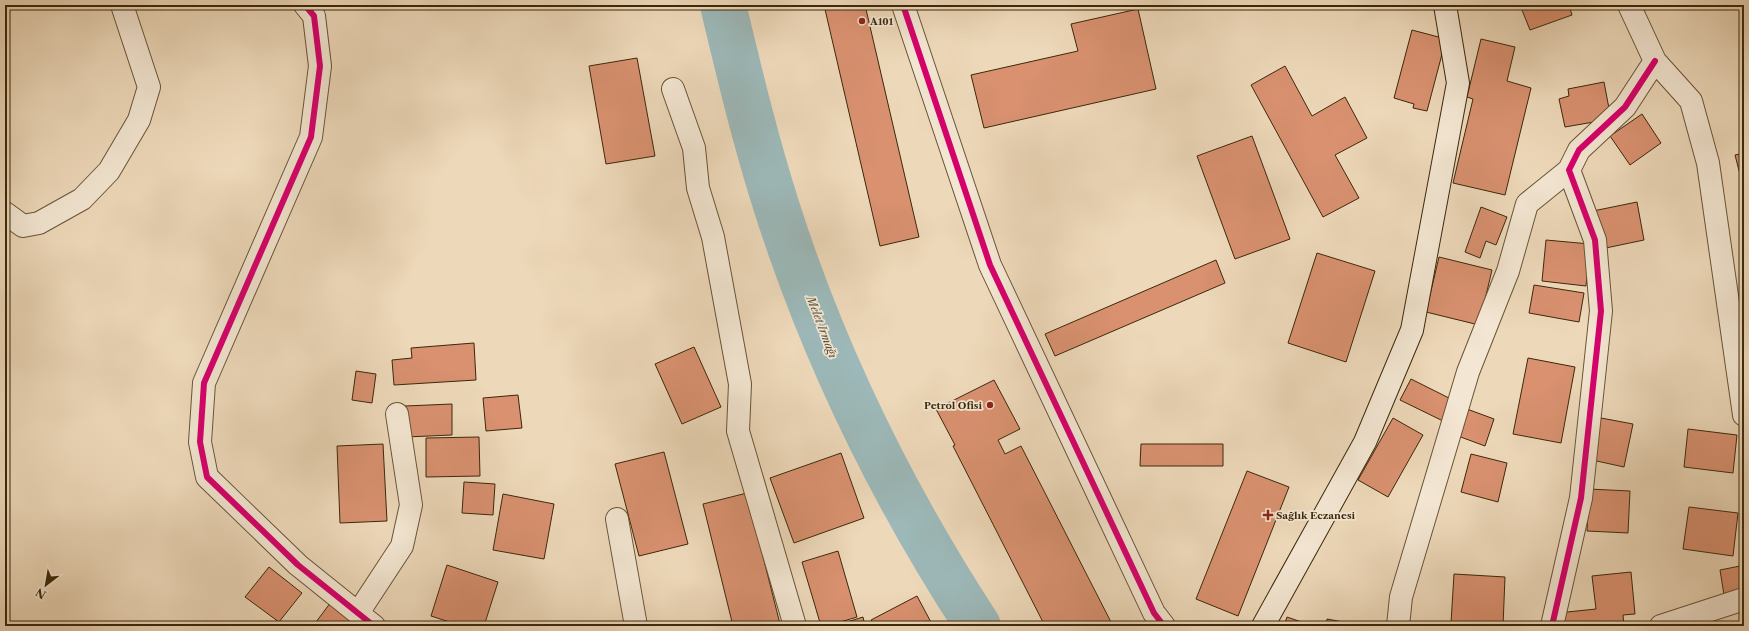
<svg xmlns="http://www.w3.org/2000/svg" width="1749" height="631" viewBox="0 0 1749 631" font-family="'Libre Caslon Text',serif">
  <rect width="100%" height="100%" fill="#edd8b9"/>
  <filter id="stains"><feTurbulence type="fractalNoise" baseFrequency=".005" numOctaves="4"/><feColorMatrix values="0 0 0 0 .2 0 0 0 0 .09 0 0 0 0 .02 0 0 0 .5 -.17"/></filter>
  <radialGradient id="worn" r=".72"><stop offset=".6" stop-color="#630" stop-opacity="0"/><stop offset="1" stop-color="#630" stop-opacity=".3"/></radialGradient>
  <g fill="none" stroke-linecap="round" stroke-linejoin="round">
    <path stroke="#9cb8b8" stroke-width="46" d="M 723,5 C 739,72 755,139 776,205 C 823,353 893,496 978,626"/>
  </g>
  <path fill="#d99170" stroke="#3b280a" d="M 824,5 L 865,5 L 919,237 L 880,246 Z
    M 1520,5 L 1569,5 L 1572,15 L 1530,30 Z
    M 1138,9 L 1156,89 L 984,128 L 971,75 L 1078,51 L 1071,24 Z
    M 1412,30 L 1446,39 L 1427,111 L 1413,108 L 1414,104 L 1394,98 Z
    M 1481,39 L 1515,47 L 1507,81 L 1531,88 L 1505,195 L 1453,183 L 1473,99 L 1467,97 Z
    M 637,58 L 655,156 L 606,164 L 589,66 Z
    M 1285,66 L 1312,116 L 1345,97 L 1367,138 L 1335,155 L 1359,198 L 1323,217 L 1251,85 Z
    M 1604,82 L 1611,119 L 1565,127 L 1559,99 L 1569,96 L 1568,89 Z
    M 1642,114 L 1661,143 L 1630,165 L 1610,136 Z
    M 1252,136 L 1290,239 L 1235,259 L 1197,156 Z
    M 1744,153 L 1744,190 L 1735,155 Z
    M 1637,202 L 1644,240 L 1601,249 L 1593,211 Z
    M 1481,207 L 1507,217 L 1496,245 L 1486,241 L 1480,258 L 1465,252 Z
    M 1546,240 L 1590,244 L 1586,286 L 1542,281 Z
    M 1317,253 L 1375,271 L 1346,362 L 1288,343 Z
    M 1439,257 L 1492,270 L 1479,325 L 1426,312 Z
    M 1216,260 L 1225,283 L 1055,356 L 1045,334 Z
    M 1534,285 L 1584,293 L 1579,322 L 1529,313 Z
    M 474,343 L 476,380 L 394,385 L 392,360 L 412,358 L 411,348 Z
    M 694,347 L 721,407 L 682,424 L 655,364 Z
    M 1528,358 L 1575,367 L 1561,443 L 1513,434 Z
    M 356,371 L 376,374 L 372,403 L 352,400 Z
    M 1411,379 L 1453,400 L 1443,421 L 1400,400 Z
    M 994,380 L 1020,429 L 998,440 L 1005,454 L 1021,446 L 1113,626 L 1045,626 L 953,446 L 955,445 L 936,409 Z
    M 518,395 L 522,428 L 486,431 L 483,398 Z
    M 452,404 L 452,435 L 406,437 L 405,406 Z
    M 1467,409 L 1494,419 L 1485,446 L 1458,436 Z
    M 1393,418 L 1423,435 L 1388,497 L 1358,480 Z
    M 1601,418 L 1633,424 L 1624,467 L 1592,460 Z
    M 1688,429 L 1737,435 L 1733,473 L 1684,467 Z
    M 479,437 L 480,476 L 426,477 L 426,438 Z
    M 383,444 L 387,521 L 340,523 L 337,446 Z
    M 1141,444 L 1223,444 L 1223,466 L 1140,466 Z
    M 664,452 L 688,544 L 639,556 L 615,464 Z
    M 841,453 L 864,518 L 794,543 L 770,478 Z
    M 1471,454 L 1507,463 L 1498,502 L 1461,492 Z
    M 1247,471 L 1289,487 L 1238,616 L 1196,599 Z
    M 464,482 L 495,484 L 493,515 L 462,513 Z
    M 1589,489 L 1630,491 L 1628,533 L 1587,531 Z
    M 747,493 L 780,624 L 773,626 L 733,626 L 703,504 Z
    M 503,494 L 554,504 L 544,559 L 493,550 Z
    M 1689,507 L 1738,513 L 1733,556 L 1683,549 Z
    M 838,551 L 857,617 L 827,626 L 821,626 L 802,562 Z
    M 447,565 L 498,582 L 484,626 L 462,626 L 431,616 Z
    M 1740,566 L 1744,588 L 1724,595 L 1720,570 Z
    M 269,567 L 302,593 L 279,622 L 245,597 Z
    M 1631,572 L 1635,614 L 1623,615 L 1624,626 L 1559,626 L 1558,613 L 1596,609 L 1592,576 Z
    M 1454,574 L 1505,577 L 1503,626 L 1451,623 Z
    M 917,596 L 933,626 L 874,626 L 871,620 Z
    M 331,602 L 364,626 L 313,626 Z
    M 863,617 L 865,626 L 834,626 Z
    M 1287,617 L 1313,626 L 1284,626 Z
    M 1327,619 L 1365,626 L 1326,626 Z"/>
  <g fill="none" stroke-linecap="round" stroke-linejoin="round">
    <defs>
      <path id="minor" d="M 305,5 L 314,16 L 320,66 L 311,137 L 204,383 L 200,442 L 207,477 L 298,565 L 374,626
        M 903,5 L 990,265 L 1154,613 L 1164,626
        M 1629,5 L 1655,61 L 1691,101 L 1708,163 L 1744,415
        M 673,89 L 694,148 L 698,188 L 713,237 L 740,384 L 738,431 L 795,626
        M 5,213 L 23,226 L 39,223 L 82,199 L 109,171 L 139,120 L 149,87 L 122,5
        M 617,519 L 636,626
        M 358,613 L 402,546 L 411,505 L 397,414
        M 1398,626 L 1401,597 L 1468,372 L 1508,271 L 1527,204 L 1569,170
        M 1552,626 L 1581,498 L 1601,311 L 1595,240 L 1569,170 L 1579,150 L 1625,107 L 1655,61
        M 1661,626 L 1744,599"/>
      <path id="secondary" d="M 1263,626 L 1365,442 L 1412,330 L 1458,83 L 1445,5"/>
    </defs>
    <use href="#minor" stroke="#685436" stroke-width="24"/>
    <use href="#secondary" stroke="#3b280a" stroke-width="24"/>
    <use href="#minor" stroke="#f3e6d2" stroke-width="22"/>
    <use href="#secondary" stroke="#f3e6d2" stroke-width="22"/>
    <defs>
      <path id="cycleway" d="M 305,5 L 314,16 L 320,66 L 311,137 L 204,383 L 200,442 L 207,477 L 298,565 L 374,626
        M 903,5 L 990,265 L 1154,613 L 1164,626
        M 1552,626 L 1581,498 L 1601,311 L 1595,240 L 1569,170 L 1579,150 L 1625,107 L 1655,61"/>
    </defs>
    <use href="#cycleway" stroke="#f3e6d2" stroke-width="8"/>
    <use href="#cycleway" stroke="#d6006c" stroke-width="6"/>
  </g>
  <g fill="#8f2418" stroke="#f3e6d2" stroke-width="1.5">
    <circle cx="862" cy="21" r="4"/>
    <circle cx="990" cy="405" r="4"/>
    <path d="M1266 509h4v4h4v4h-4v4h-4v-4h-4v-4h4z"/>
  </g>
  <g text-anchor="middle" stroke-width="3.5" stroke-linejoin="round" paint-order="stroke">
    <g font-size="10" font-weight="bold" fill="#3b280a" stroke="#f3e6d2" text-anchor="start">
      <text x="870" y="25">A101</text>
      <text x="982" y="409" text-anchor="end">Petrol Ofisi</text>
      <text x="1276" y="519">Sağlık Eczanesi</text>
    </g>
    <g font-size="11" font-style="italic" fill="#534c36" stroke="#f3e6d2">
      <text transform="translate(822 327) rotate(69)" y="4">Melet Irmağı</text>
    </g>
  </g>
  <rect width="1749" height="631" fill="none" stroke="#edd8b9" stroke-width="20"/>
  <rect x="6" y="6" width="1737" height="619" fill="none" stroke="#3b280a" stroke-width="2"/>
  <rect x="10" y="10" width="1729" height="611" fill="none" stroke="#3b280a"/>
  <g transform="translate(46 585) rotate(211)" stroke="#f3e6d2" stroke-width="3" paint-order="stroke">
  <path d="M0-3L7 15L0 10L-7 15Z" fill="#3b280a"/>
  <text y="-6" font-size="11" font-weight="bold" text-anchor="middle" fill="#3b280a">N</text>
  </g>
  <rect width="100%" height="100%" filter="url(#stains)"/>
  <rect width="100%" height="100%" fill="url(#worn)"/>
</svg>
